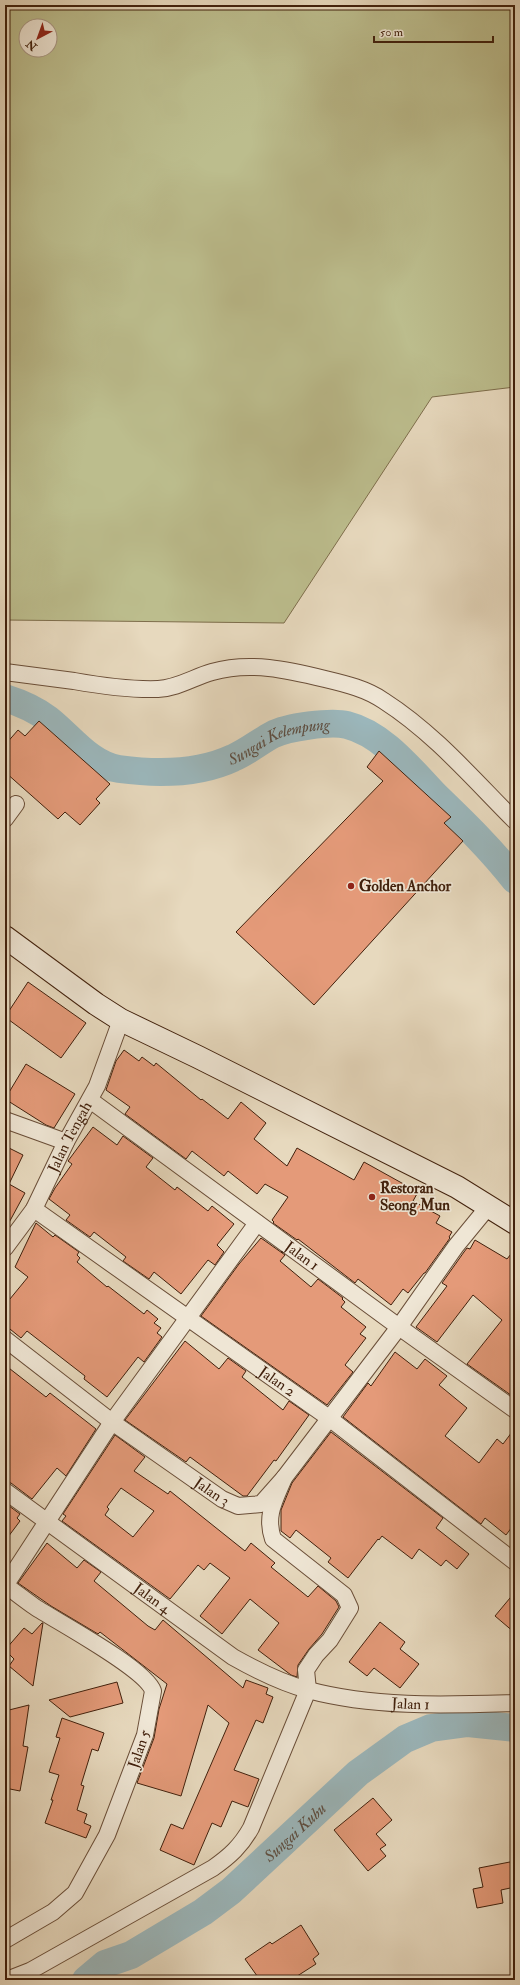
<svg xmlns="http://www.w3.org/2000/svg" width="520" height="1985" viewBox="0 0 520 1985" font-family="'IM FELL Double Pica',serif">
  <rect width="100%" height="100%" fill="#e7d9be"/>
  <filter id="stains"><feTurbulence type="fractalNoise" baseFrequency=".005" numOctaves="4"/><feColorMatrix values="0 0 0 0 .2 0 0 0 0 .09 0 0 0 0 .02 0 0 0 .5 -.17"/></filter>
  <radialGradient id="worn" r=".72"><stop offset=".6" stop-color="#630" stop-opacity="0"/><stop offset="1" stop-color="#630" stop-opacity=".3"/></radialGradient>
  <path fill="#bcbd8d" stroke="#7e6e4c" fill-rule="evenodd" d="M 5,5 L 515,5 L 515,387 L 432,397 L 284,623 L 5,620 ZM 26,26 L 50,26 L 50,50 L 26,50 Z"/>
  <g fill="none" stroke-linecap="round" stroke-linejoin="round">
    <g stroke="#9bb7bc" stroke-width="28">
      <path id="s1" d="M 5,698 C 21,703 35,709 48,719 C 70,736 90,765 119,769 C 156,774 199,774 233,758 C 247,752 259,742 272,735 C 287,727 331,721 347,725 C 383,734 411,770 436,796 C 464,823 491,849 515,880"/>
      <path id="s2" d="M 86,1980 L 105,1964 L 131,1955 L 203,1912 L 231,1891 L 358,1773 L 405,1739 L 431,1728 L 468,1723 L 515,1728"/>
    </g>
  </g>
  <path fill="#e49a79" stroke="#41200c" fill-rule="evenodd" d="M 39,721 L 110,784 L 96,799 L 100,803 L 80,825 L 65,812 L 58,819 L 5,772 L 5,745 L 18,730 L 25,736 Z
    M 379,751 L 451,817 L 444,823 L 463,841 L 314,1005 L 236,932 L 383,781 L 367,767 Z
    M 28,982 L 86,1023 L 61,1058 L 5,1017 Z
    M 124,1050 L 139,1061 L 142,1057 L 154,1066 L 156,1063 L 201,1100 L 202,1099 L 228,1119 L 241,1102 L 266,1123 L 254,1139 L 287,1166 L 297,1148 L 354,1180 L 364,1162 L 418,1192 L 413,1201 L 440,1216 L 436,1223 L 452,1232 L 449,1237 L 450,1238 L 425,1273 L 424,1273 L 408,1293 L 403,1289 L 391,1305 L 358,1279 L 355,1283 L 298,1239 L 297,1240 L 273,1223 L 274,1222 L 272,1220 L 288,1197 L 265,1184 L 257,1194 L 228,1171 L 224,1176 L 192,1151 L 186,1159 L 125,1114 L 130,1107 L 106,1090 L 116,1061 Z
    M 26,1064 L 75,1094 L 54,1128 L 46,1125 L 5,1099 Z
    M 93,1127 L 117,1145 L 123,1136 L 153,1158 L 146,1167 L 175,1190 L 177,1187 L 208,1211 L 212,1206 L 234,1224 L 217,1245 L 224,1252 L 215,1265 L 208,1260 L 181,1294 L 154,1272 L 149,1279 L 123,1261 L 126,1257 L 94,1232 L 90,1237 L 66,1220 L 70,1215 L 49,1199 L 55,1188 L 72,1164 L 68,1161 Z
    M 5,1146 L 23,1155 L 9,1184 L 25,1193 L 5,1230 Z
    M 36,1223 L 53,1237 L 55,1235 L 79,1252 L 77,1255 L 80,1258 L 77,1262 L 107,1287 L 108,1286 L 144,1314 L 147,1310 L 158,1319 L 154,1323 L 161,1328 L 157,1333 L 162,1337 L 144,1362 L 138,1357 L 107,1397 L 84,1379 L 85,1376 L 27,1331 L 21,1338 L 5,1325 L 5,1305 L 28,1277 L 15,1267 Z
    M 261,1238 L 285,1255 L 280,1261 L 311,1287 L 318,1279 L 343,1298 L 342,1299 L 345,1302 L 341,1307 L 366,1327 L 360,1334 L 366,1338 L 345,1365 L 353,1372 L 327,1405 L 201,1316 L 239,1264 Z
    M 475,1240 L 507,1259 L 515,1249 L 515,1398 L 467,1364 L 502,1320 L 473,1295 L 437,1342 L 416,1327 L 447,1286 L 442,1283 L 464,1252 L 467,1248 L 470,1249 Z
    M 185,1341 L 219,1369 L 228,1358 L 246,1371 L 242,1377 L 283,1410 L 289,1401 L 309,1415 L 276,1461 L 274,1460 L 247,1496 L 243,1496 L 190,1457 L 186,1462 L 125,1420 Z
    M 395,1352 L 417,1369 L 425,1359 L 447,1376 L 439,1385 L 467,1408 L 445,1436 L 479,1463 L 497,1439 L 503,1444 L 515,1428 L 515,1523 L 506,1535 L 485,1518 L 481,1524 L 343,1417 L 368,1383 L 371,1386 Z
    M 5,1365 L 46,1397 L 50,1393 L 96,1429 L 66,1476 L 57,1468 L 32,1499 L 11,1483 L 5,1482 Z
    M 331,1432 L 443,1518 L 436,1528 L 469,1554 L 457,1569 L 446,1560 L 441,1566 L 419,1549 L 412,1559 L 382,1536 L 379,1540 L 378,1539 L 348,1578 L 328,1562 L 331,1558 L 296,1530 L 290,1538 L 281,1531 L 281,1510 L 292,1483 Z
    M 115,1435 L 145,1457 L 134,1471 L 168,1494 L 170,1491 L 245,1551 L 251,1543 L 275,1563 L 271,1567 L 308,1597 L 318,1586 L 336,1601 L 339,1607 L 322,1634 L 309,1649 L 298,1665 L 297,1677 L 291,1675 L 258,1650 L 279,1623 L 250,1599 L 222,1634 L 200,1616 L 230,1578 L 210,1563 L 204,1570 L 198,1565 L 170,1599 L 62,1521 L 66,1516 L 63,1514 ZM 121,1488 L 154,1511 L 133,1537 L 105,1515 L 109,1509 L 107,1507 Z
    M 5,1503 L 20,1514 L 17,1518 L 20,1521 L 5,1541 Z
    M 47,1543 L 77,1568 L 84,1560 L 101,1572 L 94,1581 L 148,1626 L 155,1630 L 163,1620 L 243,1688 L 246,1680 L 268,1688 L 266,1694 L 273,1697 L 263,1723 L 256,1720 L 234,1770 L 259,1779 L 248,1807 L 232,1801 L 221,1827 L 212,1823 L 194,1865 L 160,1850 L 171,1824 L 183,1829 L 229,1723 L 208,1705 L 181,1796 L 137,1783 L 154,1738 L 159,1709 L 167,1684 L 100,1632 L 98,1634 L 51,1606 L 18,1583 Z
    M 515,1592 L 515,1633 L 495,1616 Z
    M 380,1622 L 405,1642 L 400,1649 L 419,1664 L 400,1688 L 374,1668 L 367,1676 L 349,1662 Z
    M 42,1623 L 43,1623 L 33,1686 L 9,1666 L 14,1659 L 5,1650 L 24,1628 L 32,1634 Z
    M 117,1682 L 123,1703 L 70,1717 L 49,1700 Z
    M 29,1705 L 23,1746 L 28,1747 L 20,1791 L 5,1788 L 5,1711 Z
    M 62,1718 L 104,1733 L 98,1751 L 92,1749 L 81,1785 L 84,1786 L 77,1810 L 87,1814 L 84,1823 L 91,1826 L 86,1838 L 45,1823 L 53,1800 L 51,1800 L 59,1775 L 49,1772 L 60,1738 L 56,1737 Z
    M 373,1798 L 392,1820 L 376,1834 L 386,1845 L 380,1849 L 386,1856 L 368,1871 L 334,1830 Z
    M 515,1861 L 515,1887 L 501,1890 L 503,1903 L 477,1908 L 473,1889 L 483,1887 L 479,1868 Z
    M 301,1925 L 319,1954 L 313,1959 L 316,1964 L 291,1980 L 260,1980 L 245,1959 L 270,1942 L 272,1944 Z"/>
  <g fill="none" stroke-linecap="round" stroke-linejoin="round">
    <defs>
      <g id="street">
        <path d="M 5,672 C 28,675 51,678 74,681 C 102,686 129,690 158,689 C 178,688 194,677 212,672 C 250,661 288,670 325,679 C 346,684 367,689 384,701 C 434,733 474,780 515,821"/>
        <path d="M 5,819 L 16,804"/>
        <path id="s3" d="M 90,1100 L 399,1327 L 515,1410"/>
        <path d="M 5,1120 L 66,1142"/>
        <path id="s4" d="M 34,1209 L 329,1418 L 515,1562"/>
        <path id="s5" d="M 5,1248 L 34,1209 L 66,1142 L 97,1086 L 121,1020"/>
        <path id="s6" d="M 5,1339 L 112,1422 L 222,1499 L 238,1506 L 261,1504 L 284,1478 L 399,1327 L 456,1246 L 488,1207"/>
        <path id="s7" d="M 5,1491 L 233,1657 C 256,1670 282,1683 308,1690 C 375,1708 447,1705 515,1703"/>
        <path d="M 5,1585 C 15,1592 25,1600 35,1607 C 58,1622 146,1669 153,1691 L 145,1735 L 107,1835 L 75,1893 L 53,1912 L 5,1940"/>
        <path d="M 5,1586 L 112,1422 L 257,1223"/>
        <path d="M 7,1980 L 30,1971 L 213,1868 C 230,1856 241,1846 251,1828 L 308,1690 L 306,1670 L 316,1655 L 330,1640 L 350,1608 L 344,1595 L 273,1539 C 265,1515 275,1500 284,1478"/>
      </g>
      <path id="secondary" d="M 5,937 L 96,1004 L 121,1020 L 198,1057 L 457,1187 L 515,1223"/>
    </defs>
    <use href="#street" stroke="#6a4e38" stroke-width="18"/>
    <use href="#secondary" stroke="#41200c" stroke-width="24"/>
    <use href="#street" stroke="#efe6d5" stroke-width="16"/>
    <use href="#secondary" stroke="#efe6d5" stroke-width="22"/>
  </g>
  <g fill="#8f2418" stroke="#efe6d5" stroke-width="1.5">
    <circle cx="351" cy="886" r="4"/>
    <circle cx="372" cy="1197" r="4"/>
  </g>
  <g text-anchor="middle" stroke-width="3.5" stroke-linejoin="round" paint-order="stroke">
    <g font-size="15" font-weight="bold" fill="#41200c" stroke="#efe6d5" text-anchor="start">
      <text x="359" y="891">Golden Anchor</text>
      <text x="380" y="1193">Restoran<tspan x="380" dy="17">Seong Mun</tspan></text>
    </g>
    <g font-size="15" fill="#41200c" stroke="#efe6d5">
      <text dy="5" stroke="none"><textPath href="#s5" startOffset="129">Jalan Tengah</textPath></text>
      <text dy="5" stroke="none"><textPath href="#s3" startOffset="263">Jalan 1</textPath></text>
      <text dy="5" stroke="none"><textPath href="#s4" startOffset="298">Jalan 2</textPath></text>
      <text dy="5" stroke="none"><textPath href="#s6" startOffset="257">Jalan 3</textPath></text>
      <text dy="5" stroke="none"><textPath href="#s7" startOffset="182">Jalan 4</textPath></text>
      <text dy="5" stroke="none"><textPath href="#s7" startOffset="468">Jalan 1</textPath></text>
      <text transform="translate(139 1749) rotate(-71)" y="5">Jalan 5</text>
    </g>
    <g font-size="16" font-style="italic" fill="#5c4d41" stroke="#efe6d5">
      <text dy="6" stroke="none"><textPath href="#s1" startOffset="302">Sungai Kelempung</textPath></text>
      <text dy="6" stroke="none"><textPath href="#s2" startOffset="258">Sungai Kubu</textPath></text>
    </g>
  </g>
  <rect width="520" height="1985" fill="none" stroke="#e7d9be" stroke-width="20"/>
  <rect x="6" y="6" width="508" height="1973" fill="none" stroke="#41200c" stroke-width="2"/>
  <rect x="10" y="10" width="500" height="1965" fill="none" stroke="#41200c"/>
  <g transform="translate(38 38) rotate(221)"><circle r="19" fill="#efe6d5" stroke="#a99785"/>
  <path d="M0-3L7 15L0 10L-7 15Z" fill="#8f2418"/>
  <text y="-6" font-size="11" font-weight="bold" text-anchor="middle" fill="#41200c">N</text>
  </g>
  <path d="M374 36v6h119v-6" fill="none" stroke="#41200c" stroke-width="2"/>
  <text x="380" y="36" font-size="12" fill="#41200c" stroke="#efe6d5" stroke-width="3" paint-order="stroke">50 m</text>
  <rect width="100%" height="100%" filter="url(#stains)"/>
  <rect width="100%" height="100%" fill="url(#worn)"/>
</svg>
